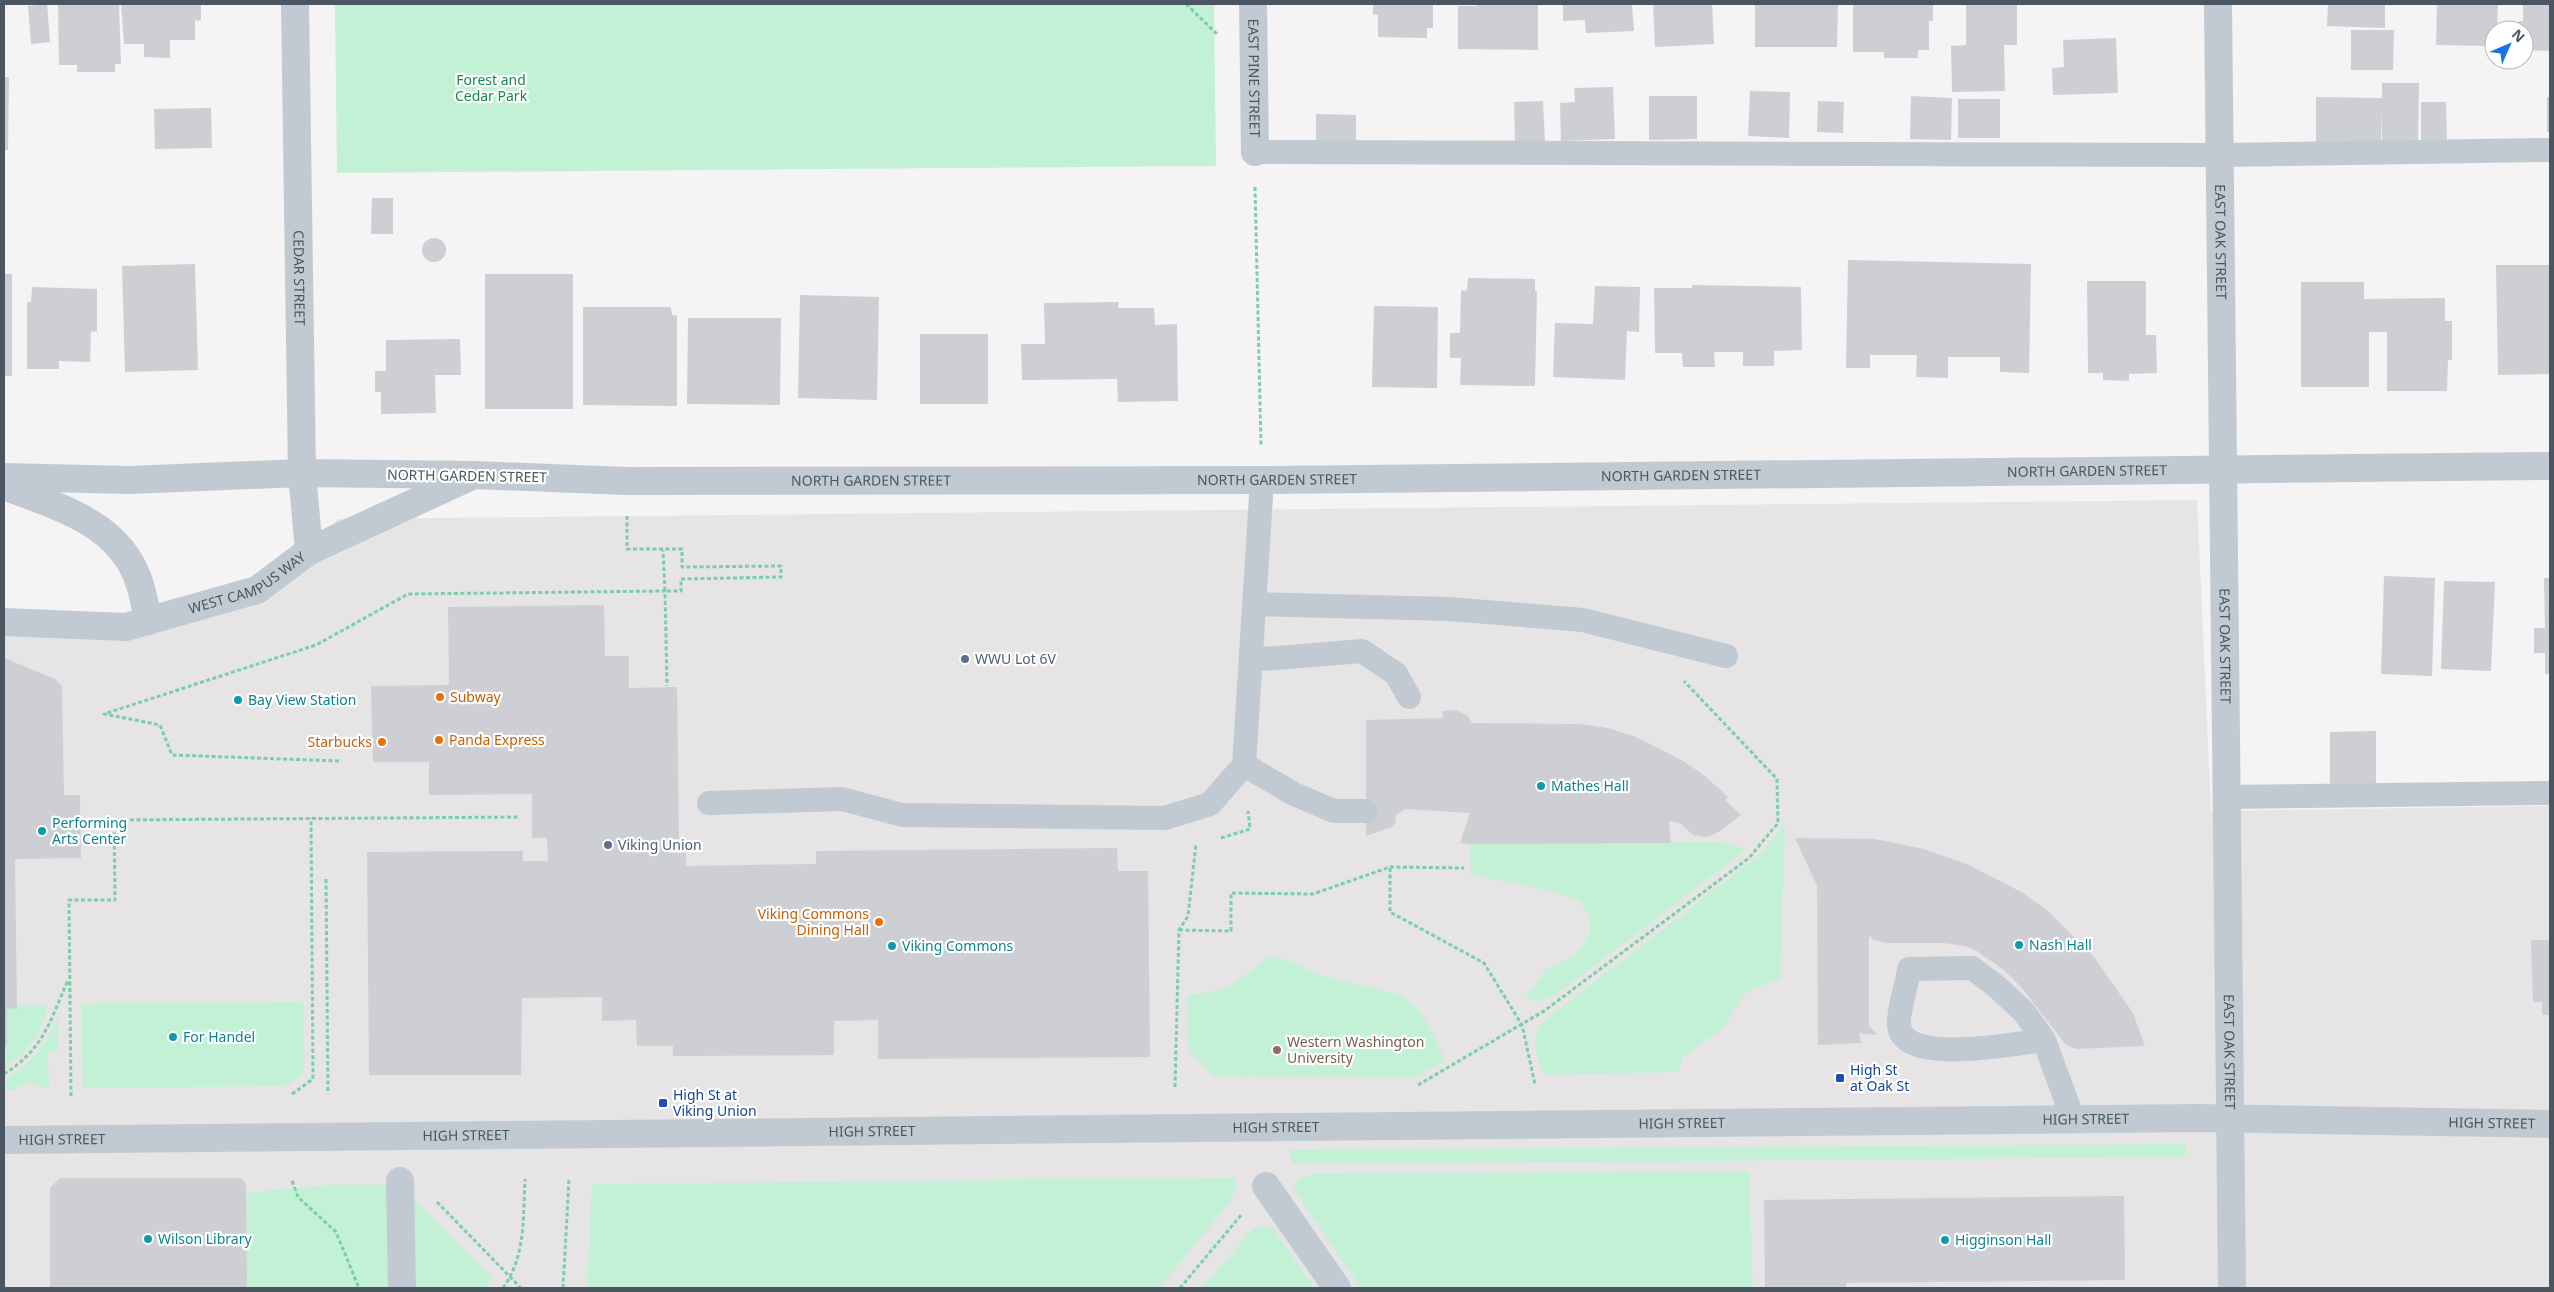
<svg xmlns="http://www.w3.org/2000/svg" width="2554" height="1292" viewBox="0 0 2554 1292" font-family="'Noto Sans',sans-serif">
  <rect width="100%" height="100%" fill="#f5f3f3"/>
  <path fill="#e6e4e5" d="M 2197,500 L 2211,811 L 2550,806 L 2550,1288 L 4,1288 L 4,622 L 91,625 L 257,590 L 338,519 Z"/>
  <path fill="#c3f1d5" d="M 335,4 L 1214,4 L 1216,166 L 337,173 Z
    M 1785,825 L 1780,978 L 1750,990 L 1739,1001 L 1723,1028 L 1683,1057 L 1678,1072 L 1546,1075 C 1535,1055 1528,1038 1546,1019 L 1756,858 Z
    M 1718,842 L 1747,849 L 1556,995 L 1539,1001 L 1525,998 L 1546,970 L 1575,955 L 1590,934 L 1589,916 L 1579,900 L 1552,891 L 1471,875 L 1470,844 Z
    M 1271,956 L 1292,961 L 1316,974 L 1397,994 C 1424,1006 1433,1035 1445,1061 L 1414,1077 L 1213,1076 L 1188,1048 L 1187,995 C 1204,993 1222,992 1236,982 C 1249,973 1258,962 1271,956 Z
    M 303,1002 L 304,1073 L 285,1086 L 83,1088 L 81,1004 Z
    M 17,1005 L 48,1005 C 41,1034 29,1051 4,1068 L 4,1046 L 7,1045 L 7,1009 L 17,1008 Z
    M 58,1017 L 58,1052 L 48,1052 L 49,1088 L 26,1083 L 14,1090 L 4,1090 L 4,1079 C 34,1064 44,1047 58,1017 Z
    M 2185,1144 L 2185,1157 L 1291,1164 L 1291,1150 Z
    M 1749,1171 L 1753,1288 L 1361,1288 L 1294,1190 L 1299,1178 L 1316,1174 Z
    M 1236,1178 L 1236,1189 L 1230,1202 L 1159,1288 L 587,1288 L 592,1184 Z
    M 328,1185 L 390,1185 L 391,1288 L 247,1288 L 247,1193 Z
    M 411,1196 L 492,1278 L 486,1288 L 414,1288 Z
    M 1272,1227 L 1314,1288 L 1202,1288 L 1254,1228 Z"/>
  <path fill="#cdcfd5" d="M 47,4 L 50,42 L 31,44 L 28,6 Z
    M 58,4 L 119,4 L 121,64 L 115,64 L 115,72 L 77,72 L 77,65 L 59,65 Z
    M 121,4 L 201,4 L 201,21 L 195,20 L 195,40 L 170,40 L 170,58 L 144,57 L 144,44 L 124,44 Z
    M 1373,4 L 1433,4 L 1433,28 L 1427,28 L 1427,38 L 1378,37 L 1378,15 L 1373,14 Z
    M 1477,4 L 1538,4 L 1538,50 L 1458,49 L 1458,6 L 1477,6 Z
    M 1563,4 L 1632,4 L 1634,31 L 1586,33 L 1585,20 L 1563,21 Z
    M 1653,4 L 1712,4 L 1714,44 L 1655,47 Z
    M 1755,4 L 1838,4 L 1837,47 L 1755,47 Z
    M 1853,4 L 1933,4 L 1933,21 L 1929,21 L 1929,50 L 1918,50 L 1918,58 L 1884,58 L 1884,52 L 1853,52 Z
    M 1966,4 L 2017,4 L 2017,45 L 2004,45 L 2005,91 L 1952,92 L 1951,46 L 1966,45 Z
    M 2328,4 L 2385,4 L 2385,28 L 2327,26 Z
    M 2437,4 L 2498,4 L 2497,30 L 2494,30 L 2494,46 L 2436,45 Z
    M 2523,4 L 2550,4 L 2550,51 L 2524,50 L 2524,30 L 2519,30 L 2519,21 L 2523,21 Z
    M 2351,30 L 2394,30 L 2393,70 L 2351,70 Z
    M 2116,38 L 2118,93 L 2053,95 L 2052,68 L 2064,67 L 2063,40 Z
    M 4,77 L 9,77 L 8,150 L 4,150 Z
    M 2382,83 L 2419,83 L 2418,143 L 2382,142 L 2382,108 L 2381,144 L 2316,142 L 2316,97 L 2382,98 Z
    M 1613,87 L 1615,139 L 1561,141 L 1560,103 L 1575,102 L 1574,88 Z
    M 1750,91 L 1790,92 L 1789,138 L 1748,136 Z
    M 1649,96 L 1697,96 L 1697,139 L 1649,140 Z
    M 1911,96 L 1952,98 L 1951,140 L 1910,139 Z
    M 2547,97 L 2550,97 L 2550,132 L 2547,132 Z
    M 1958,99 L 2000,99 L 2000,138 L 1958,138 Z
    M 1543,101 L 1545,142 L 1515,142 L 1514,102 Z
    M 1818,101 L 1844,102 L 1843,133 L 1817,132 Z
    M 2421,102 L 2446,102 L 2447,141 L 2421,141 Z
    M 211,108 L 212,148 L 155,149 L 154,109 Z
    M 1316,114 L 1356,115 L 1356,145 L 1316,144 Z
    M 372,198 L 393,198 L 393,234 L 371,234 Z
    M422 250a12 12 0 1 1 24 0a12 12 0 1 1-24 0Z
    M 1848,260 L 2031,264 L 2029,373 L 2000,372 L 2000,357 L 1948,357 L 1948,378 L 1916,377 L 1917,355 L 1870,355 L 1870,368 L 1846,368 Z
    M 195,264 L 198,370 L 125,372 L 122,266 Z
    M 2496,265 L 2550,265 L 2550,374 L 2498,375 Z
    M 4,274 L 12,274 L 12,376 L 4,376 Z
    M 485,274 L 573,274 L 573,409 L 485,409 Z
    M 1468,278 L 1535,279 L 1535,291 L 1537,291 L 1535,386 L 1460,385 L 1461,358 L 1450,358 L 1450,333 L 1460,333 L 1461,290 L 1467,291 Z
    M 2087,281 L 2146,281 L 2146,335 L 2156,335 L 2157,373 L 2129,374 L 2129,381 L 2103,380 L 2103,373 L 2088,373 Z
    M 2301,282 L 2364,282 L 2364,299 L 2445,298 L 2445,321 L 2452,321 L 2452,360 L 2448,360 L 2447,391 L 2387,391 L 2387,332 L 2369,332 L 2369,387 L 2301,387 Z
    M 1692,285 L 1801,287 L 1802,350 L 1774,351 L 1774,366 L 1743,366 L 1743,352 L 1714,352 L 1715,367 L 1683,367 L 1682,353 L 1655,353 L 1654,288 L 1692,288 Z
    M 1595,286 L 1640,287 L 1639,332 L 1627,331 L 1625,380 L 1553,377 L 1555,323 L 1593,324 Z
    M 32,287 L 97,289 L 97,331 L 91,332 L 90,362 L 59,361 L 59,369 L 27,369 L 27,302 L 31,302 Z
    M 800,295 L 879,297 L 877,400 L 798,398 Z
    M 1119,302 L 1118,308 L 1154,308 L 1155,325 L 1177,324 L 1178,401 L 1118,402 L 1117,379 L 1022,380 L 1021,344 L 1045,344 L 1044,303 Z
    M 1374,306 L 1438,307 L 1437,388 L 1372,387 Z
    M 583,307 L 671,307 L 672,315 L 677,316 L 677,406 L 583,405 Z
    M 688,318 L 781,318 L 780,405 L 687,404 Z
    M 920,334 L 988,334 L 988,404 L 920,404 Z
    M 460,339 L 461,375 L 435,375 L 436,413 L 381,414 L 381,392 L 375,392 L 375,371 L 386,371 L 386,340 Z
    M 2384,576 L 2435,578 L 2432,676 L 2381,674 Z
    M 2544,578 L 2550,578 L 2550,674 L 2545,674 L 2545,653 L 2534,653 L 2534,628 L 2545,628 Z
    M 2444,581 L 2495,582 L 2491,671 L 2441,669 Z
    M 604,605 L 605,656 L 629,656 L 629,688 L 677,687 L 679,839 L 669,839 L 669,853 L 686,853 L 686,866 L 816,864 L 816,851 L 1117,848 L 1118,871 L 1148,871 L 1150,1057 L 878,1059 L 878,1020 L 834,1021 L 834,1055 L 673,1056 L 673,1046 L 637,1046 L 636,1020 L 602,1021 L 602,997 L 522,998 L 521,1075 L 369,1075 L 367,852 L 523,851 L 523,861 L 548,861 L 547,838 L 532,838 L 532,794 L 429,795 L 429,762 L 373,762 L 371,686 L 449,685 L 448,607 Z
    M 4,658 L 55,679 L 62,686 L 64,795 L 80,795 L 81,858 L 15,859 L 17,1008 L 7,1009 L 7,1046 L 4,1046 Z
    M 1456,710 L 1468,716 L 1472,723 L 1579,724 L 1608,728 L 1636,737 L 1685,762 L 1705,776 L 1728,797 L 1725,800 L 1741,815 L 1717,833 L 1707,837 L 1693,835 L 1680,823 L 1669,821 L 1671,843 L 1470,844 L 1460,843 L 1470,813 L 1405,809 L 1395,816 L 1396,822 L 1392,827 L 1366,836 L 1366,720 L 1443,718 L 1442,711 Z
    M 2376,731 L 2376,784 L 2330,784 L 2330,732 Z
    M 1795,838 L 1875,839 L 1924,849 L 1969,865 L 2023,893 L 2048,911 L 2094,957 L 2133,1013 L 2145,1046 L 2076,1049 L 2066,1045 L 2022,988 L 2005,971 L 1977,951 L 1965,946 L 1943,943 L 1886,943 L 1874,940 L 1869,935 L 1869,1025 L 1877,1035 L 1859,1033 L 1861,1043 L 1818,1045 L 1817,886 Z
    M 2531,940 L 2550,940 L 2550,1015 L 2542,1015 L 2542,1002 L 2533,1002 Z
    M 60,1178 L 241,1178 L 246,1184 L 247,1288 L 50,1288 L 50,1188 Z
    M 2124,1196 L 2125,1280 L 1846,1283 L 1846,1288 L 1765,1288 L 1764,1200 Z"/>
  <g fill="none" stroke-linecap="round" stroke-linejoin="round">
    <path stroke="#7ad0a6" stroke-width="3" stroke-dasharray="4 2.5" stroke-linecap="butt" d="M 1186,4 L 1217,34
      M 1255,187 L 1261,446
      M 627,516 L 627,549 L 682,549 L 682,567 L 781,566 L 781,577 L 681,579 L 681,591 L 665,591 L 663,550
      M 339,761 L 172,755 L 160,725 L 104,714 L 316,645 L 408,594 L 665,591 L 667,686
      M 1221,838 L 1250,829 L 1248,811
      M 1390,868 L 1390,912 L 1484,963 L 1522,1025 L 1535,1084
      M 326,879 L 328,1094
      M 1179,930 L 1231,931 L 1231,893 L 1313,894 L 1390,867 L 1464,868
      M 4,1074 C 44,1049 50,1021 68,980
      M 1418,1085 L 1544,1011 L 1749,858 L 1778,823 L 1777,779 L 1684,681
      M 1175,1087 L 1179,930 L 1188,916 L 1196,844
      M 292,1094 L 313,1079 L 311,818
      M 71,1096 L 69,900 L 115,900 L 114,820 L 519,817
      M 292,1181 L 298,1197 L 336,1232 L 359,1288
      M 437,1202 L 521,1288
      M 503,1288 C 526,1256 523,1217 525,1179
      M 563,1288 L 569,1179
      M 1180,1288 L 1242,1214"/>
    <path stroke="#c1cad2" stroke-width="24" d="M 1255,152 L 2220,155 L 2550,150
      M 1254,604 L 1449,609 L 1583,620 L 1726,656
      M 1251,660 L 1362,651 L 1396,674 L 1409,697
      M 1244,765 L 1294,794 L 1334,811 L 1366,811
      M 2227,797 L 2550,793
      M 709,803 L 842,799 L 902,815 L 1165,818 L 1210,804 L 1244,765 L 1262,480
      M 2044,1040 C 2017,1043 1902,1067 1899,1025 C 1898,1010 1907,985 1909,969 L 1972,968 L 1996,986 L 2024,1012 L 2044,1040 L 2073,1119"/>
    <path stroke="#c1cad2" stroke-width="28" d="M 400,1181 L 402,1288
      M 1266,1186 L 1337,1288"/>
    <g stroke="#c1cad2" stroke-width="28">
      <path id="s1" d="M 295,4 L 302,473 L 309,551"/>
      <path id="s2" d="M 1253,4 L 1255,152"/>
      <path id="s3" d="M 2218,4 L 2232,1288"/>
      <path d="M 4,477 L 129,480 L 302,473 L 474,475"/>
      <path d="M 4,486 C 45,502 100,517 126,556 C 140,575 144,599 148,621"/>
      <path id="s4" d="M 4,1140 L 2198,1118 L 2550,1124"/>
    </g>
    <path stroke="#c1cad2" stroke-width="28" id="s5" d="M 4,622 L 126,627 L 257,590 L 309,551 L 474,475 L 626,481 L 1262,480 L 2550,466"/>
  </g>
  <g fill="#5c6f8a" stroke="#fff" stroke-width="2">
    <circle cx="965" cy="659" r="5"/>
    <circle cx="608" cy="845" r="5"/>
  </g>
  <g fill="#e8710a" stroke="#fff" stroke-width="2">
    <circle cx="440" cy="697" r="5"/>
    <circle cx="439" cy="740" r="5"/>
    <circle cx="382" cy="742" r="5"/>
    <circle cx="879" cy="922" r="5"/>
  </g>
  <g fill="#0f9aa8" stroke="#fff" stroke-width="2">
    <circle cx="238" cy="700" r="5"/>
    <circle cx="1541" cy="786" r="5"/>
    <circle cx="42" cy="831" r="5"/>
    <circle cx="2019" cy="945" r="5"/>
    <circle cx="892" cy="946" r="5"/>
    <circle cx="173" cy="1037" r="5"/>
    <circle cx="148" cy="1239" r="5"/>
    <circle cx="1945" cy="1240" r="5"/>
  </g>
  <circle fill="#8d6e63" stroke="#fff" stroke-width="2" cx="1277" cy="1050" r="5"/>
  <g fill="#1a4fb4" stroke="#fff" stroke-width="2">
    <rect x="1835" y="1073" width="10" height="10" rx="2.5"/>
    <rect x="658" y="1098" width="10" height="10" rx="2.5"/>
  </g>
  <g text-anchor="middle" stroke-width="4.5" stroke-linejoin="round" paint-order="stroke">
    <g font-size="14" fill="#4a5661" stroke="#fff">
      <text dy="5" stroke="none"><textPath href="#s2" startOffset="74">EAST PINE STREET</textPath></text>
      <text dy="5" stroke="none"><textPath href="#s3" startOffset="238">EAST OAK STREET</textPath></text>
      <text dy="5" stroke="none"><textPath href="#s1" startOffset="274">CEDAR STREET</textPath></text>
      <text dy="5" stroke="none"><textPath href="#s5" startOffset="2118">NORTH GARDEN STREET</textPath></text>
      <text dy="5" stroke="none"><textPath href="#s5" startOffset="1712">NORTH GARDEN STREET</textPath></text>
      <text transform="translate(467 476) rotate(1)" y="5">NORTH GARDEN STREET</text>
      <text dy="5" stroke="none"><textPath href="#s5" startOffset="1308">NORTH GARDEN STREET</textPath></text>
      <text dy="5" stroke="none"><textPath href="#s5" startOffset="902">NORTH GARDEN STREET</textPath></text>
      <text dy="5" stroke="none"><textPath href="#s5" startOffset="252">WEST CAMPUS WAY</textPath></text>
      <text dy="5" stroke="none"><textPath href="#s3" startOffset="642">EAST OAK STREET</textPath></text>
      <text dy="5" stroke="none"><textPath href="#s3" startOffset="1048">EAST OAK STREET</textPath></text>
      <text dy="5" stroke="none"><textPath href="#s4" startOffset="2082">HIGH STREET</textPath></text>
      <text dy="5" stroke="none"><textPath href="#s4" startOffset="1678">HIGH STREET</textPath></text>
      <text dy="5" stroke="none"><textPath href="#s4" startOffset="2488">HIGH STREET</textPath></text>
      <text dy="5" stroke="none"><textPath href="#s4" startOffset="1272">HIGH STREET</textPath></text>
      <text dy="5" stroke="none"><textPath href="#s4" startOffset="868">HIGH STREET</textPath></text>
      <text dy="5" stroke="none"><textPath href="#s4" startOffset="462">HIGH STREET</textPath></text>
      <text dy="5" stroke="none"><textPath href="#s4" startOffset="58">HIGH STREET</textPath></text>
    </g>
    <g font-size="14" fill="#17864f" stroke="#fff">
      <text x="491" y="85">Forest and<tspan x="491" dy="16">Cedar Park</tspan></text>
    </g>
    <g font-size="14" fill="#4e5e75" stroke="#fff" text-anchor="start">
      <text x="975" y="664">WWU Lot 6V</text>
      <text x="618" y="850">Viking Union</text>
    </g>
    <g font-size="14" fill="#c56008" stroke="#fff" text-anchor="start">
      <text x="450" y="702">Subway</text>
      <text x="449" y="745">Panda Express</text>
      <text x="372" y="747" text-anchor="end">Starbucks</text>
      <text x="869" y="919" text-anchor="end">Viking Commons<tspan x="869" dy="16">Dining Hall</tspan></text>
    </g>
    <g font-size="14" fill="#0d838f" stroke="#fff" text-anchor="start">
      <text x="248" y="705">Bay View Station</text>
      <text x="1551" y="791">Mathes Hall</text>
      <text x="52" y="828">Performing<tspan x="52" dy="16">Arts Center</tspan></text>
      <text x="2029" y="950">Nash Hall</text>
      <text x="902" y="951">Viking Commons</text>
      <text x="183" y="1042">For Handel</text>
      <text x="158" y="1244">Wilson Library</text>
      <text x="1955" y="1245">Higginson Hall</text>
    </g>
    <g font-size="14" fill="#785e54" stroke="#fff" text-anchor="start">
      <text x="1287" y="1047">Western Washington<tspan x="1287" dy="16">University</tspan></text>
    </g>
    <g font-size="14" fill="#164399" stroke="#fff" text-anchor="start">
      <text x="1850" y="1075">High St<tspan x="1850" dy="16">at Oak St</tspan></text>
      <text x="673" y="1100">High St at<tspan x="673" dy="16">Viking Union</tspan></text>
    </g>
  </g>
  <rect width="2554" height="1292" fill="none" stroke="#4a5661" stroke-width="10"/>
  <g transform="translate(2509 45) rotate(45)"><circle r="24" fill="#ffffff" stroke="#b7bbc0"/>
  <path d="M0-4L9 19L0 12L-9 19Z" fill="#1a73e8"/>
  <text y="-8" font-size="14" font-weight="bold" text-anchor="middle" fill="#4a5661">N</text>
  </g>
</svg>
